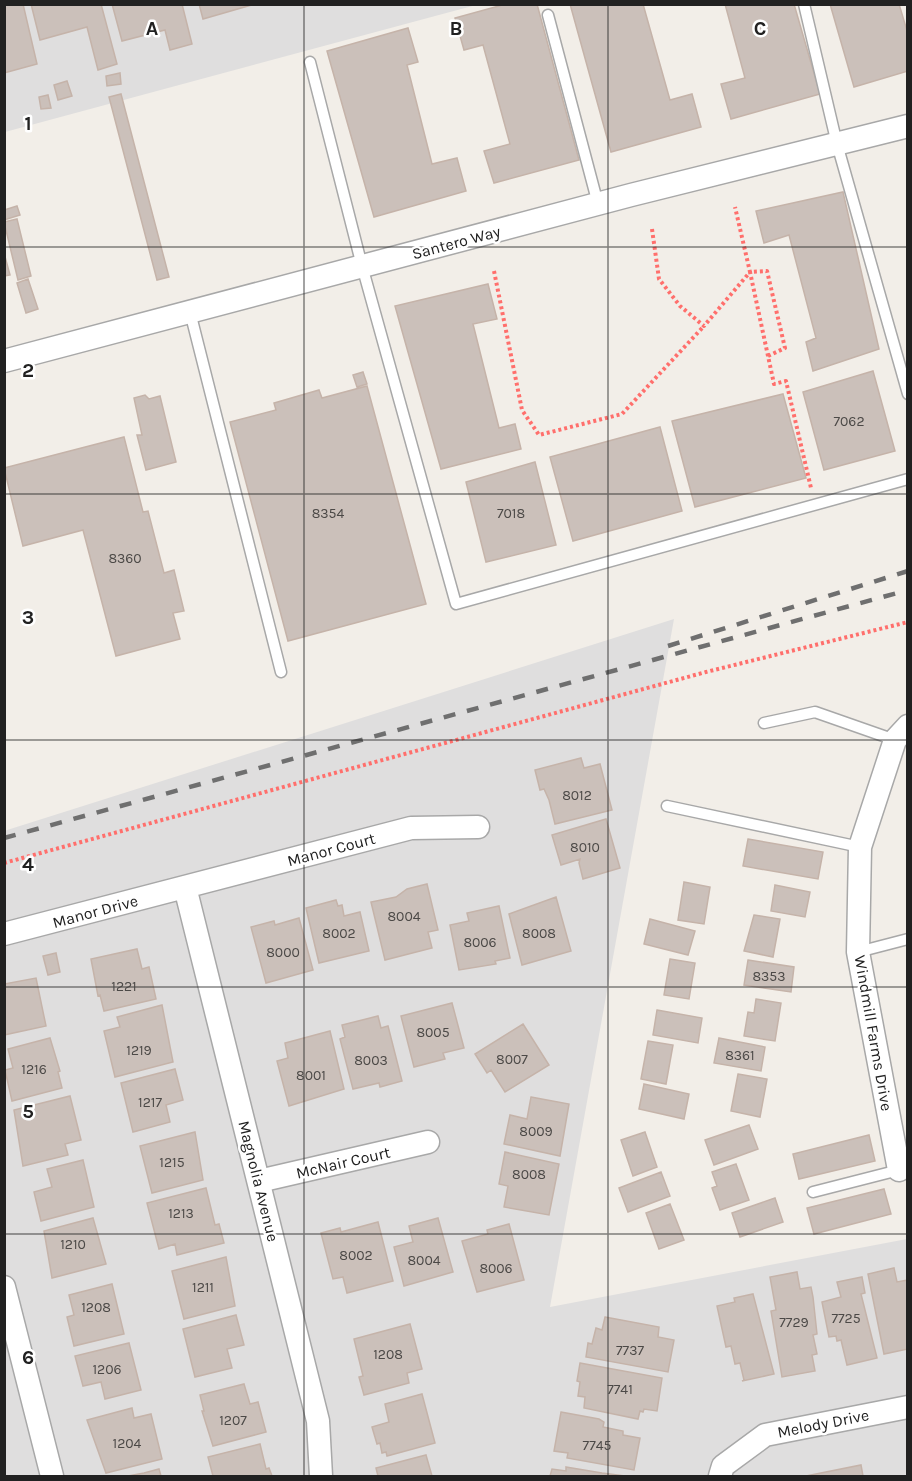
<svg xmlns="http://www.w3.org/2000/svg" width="912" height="1481" viewBox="0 0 912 1481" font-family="Karla,sans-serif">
  <rect width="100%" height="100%" fill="#f2eee8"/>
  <path fill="#dfdede" d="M 5,5 L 476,5 L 5,132 Z
    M 674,619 L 550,1307 L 907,1239 L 907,1476 L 5,1476 L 4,831 Z"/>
  <path fill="#cbc0ba" stroke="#c5b3a9" stroke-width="1.5" d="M 4,4 L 23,4 L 37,64 L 4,73 Z
    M 31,4 L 101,4 L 117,64 L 98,70 L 87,27 L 40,40 Z
    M 112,4 L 182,4 L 192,44 L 170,50 L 165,30 L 122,41 Z
    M 199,4 L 255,4 L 203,19 Z
    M 506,4 L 537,4 L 579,160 L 494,183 L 484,151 L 510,144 L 483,45 L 464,50 L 455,18 Z
    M 570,4 L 643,4 L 670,100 L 692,94 L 701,127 L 611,152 Z
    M 725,4 L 794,4 L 820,94 L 731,119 L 721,84 L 745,78 Z
    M 830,4 L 899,4 L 908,34 L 908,71 L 854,87 Z
    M 408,28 L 418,62 L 407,65 L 432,164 L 457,158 L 466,191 L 374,217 L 327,51 Z
    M 120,73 L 121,84 L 107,86 L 106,76 Z
    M 67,81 L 72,96 L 58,100 L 54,85 Z
    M 121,94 L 169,277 L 157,280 L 109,97 Z
    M 48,95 L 51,108 L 41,109 L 39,97 Z
    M 843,192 L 879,349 L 813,371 L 806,342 L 816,338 L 789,235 L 764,243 L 756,211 Z
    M 17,206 L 20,215 L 4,220 L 4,210 Z
    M 17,219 L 31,276 L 18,280 L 4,222 Z
    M 4,253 L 10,275 L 4,276 Z
    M 28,279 L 38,309 L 26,313 L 17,283 Z
    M 488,284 L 497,319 L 473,324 L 499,428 L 515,424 L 521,449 L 441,469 L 395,306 Z
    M 873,371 L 895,451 L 824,470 L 803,392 Z
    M 363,372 L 367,384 L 357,387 L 353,375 Z
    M 367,386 L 426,604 L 288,641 L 230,422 L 276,410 L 274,403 L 319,390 L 322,398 Z
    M 783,394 L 806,478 L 695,507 L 672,421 Z
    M 145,395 L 149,399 L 160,396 L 176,462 L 146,470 L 137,435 L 142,435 L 134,398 Z
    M 660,427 L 682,511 L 573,541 L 550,457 Z
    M 124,437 L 143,512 L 148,511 L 164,573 L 174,570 L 184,611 L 173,613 L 180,639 L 116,656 L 83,530 L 23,546 L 4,468 Z
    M 535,462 L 556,545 L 486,562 L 466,482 Z
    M 581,758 L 584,768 L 600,764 L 612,810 L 555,824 L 549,800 L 544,789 L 540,790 L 535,770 Z
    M 606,819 L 620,868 L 583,879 L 579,863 L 580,859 L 561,865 L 552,835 Z
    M 748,839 L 823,852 L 818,879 L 743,866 Z
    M 684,882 L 710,887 L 704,924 L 678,920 Z
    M 427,884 L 438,930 L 428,932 L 432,948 L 385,960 L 371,902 L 396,897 L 407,889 Z
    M 775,885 L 810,892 L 805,917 L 771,911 Z
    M 556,897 L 571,951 L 522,965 L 509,914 Z
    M 336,900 L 338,906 L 342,905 L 344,916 L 360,912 L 369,951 L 319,963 L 306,908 Z
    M 499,906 L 510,958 L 495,961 L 496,964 L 459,970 L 450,925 L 469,921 L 467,913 Z
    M 754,915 L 780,919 L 773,957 L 744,951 Z
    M 299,918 L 313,970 L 266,983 L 251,927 L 274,921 L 275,925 Z
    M 650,919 L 695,931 L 688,955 L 644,944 Z
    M 137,949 L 142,969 L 149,967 L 156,999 L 104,1011 L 100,995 L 98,996 L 91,959 Z
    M 56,953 L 60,972 L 48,975 L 43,956 Z
    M 670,959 L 695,963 L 689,999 L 664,995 Z
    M 748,960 L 794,967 L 791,992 L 744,985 Z
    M 36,978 L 46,1026 L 4,1035 L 4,984 Z
    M 756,999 L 781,1003 L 775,1041 L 744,1036 L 748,1012 L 754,1013 Z
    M 452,1003 L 464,1048 L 443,1053 L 445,1059 L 414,1067 L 401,1016 Z
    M 162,1005 L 173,1062 L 115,1077 L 104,1031 L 120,1027 L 117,1017 Z
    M 657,1010 L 702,1018 L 698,1043 L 653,1035 Z
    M 378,1016 L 381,1028 L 388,1026 L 402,1081 L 380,1087 L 379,1083 L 353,1089 L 340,1039 L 345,1037 L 342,1025 Z
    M 523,1024 L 549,1065 L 505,1092 L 491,1070 L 487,1073 L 475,1054 Z
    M 330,1031 L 344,1089 L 289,1106 L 277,1061 L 288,1058 L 285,1043 Z
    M 50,1038 L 60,1071 L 58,1072 L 62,1088 L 12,1101 L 5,1070 L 13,1068 L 8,1049 Z
    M 719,1038 L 765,1047 L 761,1071 L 714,1063 Z
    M 648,1041 L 673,1045 L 666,1084 L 641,1079 Z
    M 175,1069 L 183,1100 L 166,1105 L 170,1122 L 133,1132 L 121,1083 Z
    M 738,1074 L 767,1079 L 760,1117 L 731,1111 Z
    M 644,1084 L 689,1094 L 684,1119 L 639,1109 Z
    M 70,1096 L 81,1140 L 65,1144 L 68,1155 L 23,1166 L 14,1110 Z
    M 531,1097 L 569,1104 L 560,1156 L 504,1144 L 510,1115 L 527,1119 Z
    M 749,1125 L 758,1149 L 714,1165 L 705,1140 Z
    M 195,1132 L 203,1180 L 152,1193 L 140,1146 Z
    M 645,1132 L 657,1167 L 633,1176 L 621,1140 Z
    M 869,1135 L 875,1161 L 799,1179 L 793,1154 Z
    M 505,1152 L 559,1164 L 549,1215 L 504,1207 L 508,1186 L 499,1184 Z
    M 83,1160 L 94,1207 L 41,1221 L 34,1192 L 52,1187 L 47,1169 Z
    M 736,1164 L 749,1200 L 720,1210 L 712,1188 L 717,1186 L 712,1172 Z
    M 661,1172 L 670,1196 L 628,1212 L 619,1188 Z
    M 206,1188 L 215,1225 L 219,1224 L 224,1243 L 177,1255 L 175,1244 L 159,1249 L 147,1203 Z
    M 884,1189 L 891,1214 L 814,1234 L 807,1208 Z
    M 775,1198 L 783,1222 L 740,1237 L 732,1213 Z
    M 670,1204 L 684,1240 L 659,1249 L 646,1213 Z
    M 93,1218 L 106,1264 L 52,1278 L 44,1231 Z
    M 438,1218 L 453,1272 L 404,1286 L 394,1247 L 413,1242 L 409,1226 Z
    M 378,1222 L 393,1281 L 347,1293 L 343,1277 L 333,1279 L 321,1233 L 340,1228 L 341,1232 Z
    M 509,1224 L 524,1280 L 477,1292 L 462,1241 L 488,1234 L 487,1230 Z
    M 226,1257 L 235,1306 L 184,1319 L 172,1271 Z
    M 894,1268 L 897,1282 L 908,1280 L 908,1349 L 884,1354 L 868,1274 Z
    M 797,1272 L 800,1289 L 811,1287 L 813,1297 L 817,1334 L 813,1335 L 817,1354 L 812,1355 L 815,1371 L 782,1377 L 771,1311 L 776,1310 L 770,1277 Z
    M 862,1277 L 865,1293 L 861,1294 L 877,1358 L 847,1365 L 841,1340 L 837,1341 L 836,1336 L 829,1337 L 822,1302 L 841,1297 L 837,1282 Z
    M 112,1284 L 124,1334 L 74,1346 L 67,1317 L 74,1315 L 69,1295 Z
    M 753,1294 L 774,1374 L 742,1381 L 744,1380 L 740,1363 L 735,1364 L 731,1346 L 726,1347 L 717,1306 L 735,1302 L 734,1298 Z
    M 236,1315 L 244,1345 L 227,1349 L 232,1368 L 195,1377 L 183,1329 Z
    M 605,1317 L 659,1327 L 658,1337 L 674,1340 L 668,1372 L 586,1357 L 588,1343 L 592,1344 L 596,1328 L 602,1330 Z
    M 410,1324 L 422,1369 L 407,1373 L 409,1383 L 364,1395 L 359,1377 L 363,1376 L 354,1339 Z
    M 129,1343 L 141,1390 L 105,1399 L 101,1382 L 83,1386 L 75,1356 Z
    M 580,1363 L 662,1378 L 657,1411 L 644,1409 L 643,1412 L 640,1411 L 638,1419 L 584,1408 L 585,1397 L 578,1396 L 580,1382 L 577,1381 Z
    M 244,1384 L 250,1404 L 258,1402 L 266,1432 L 213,1446 L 202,1411 L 204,1411 L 200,1395 Z
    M 422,1394 L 435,1443 L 387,1456 L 386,1452 L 382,1453 L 380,1443 L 377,1444 L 372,1427 L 389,1422 L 385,1404 Z
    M 132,1408 L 134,1418 L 151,1414 L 162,1459 L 106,1473 L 87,1420 Z
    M 561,1412 L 599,1419 L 604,1422 L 603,1427 L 623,1431 L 623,1435 L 640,1438 L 634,1470 L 567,1458 L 568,1453 L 554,1451 Z
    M 260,1444 L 266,1469 L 269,1468 L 272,1476 L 213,1476 L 208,1457 Z
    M 426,1455 L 432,1476 L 378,1476 L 376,1468 Z
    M 861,1465 L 863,1476 L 806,1476 Z
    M 566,1467 L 602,1473 L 625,1476 L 550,1476 L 552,1469 L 566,1471 Z
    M 159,1469 L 161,1476 L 128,1476 L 144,1473 Z"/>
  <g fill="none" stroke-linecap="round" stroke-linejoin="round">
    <defs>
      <path id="service" d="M 804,4 L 837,144 L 908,394
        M 548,15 L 598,204
        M 310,62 L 362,266 L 456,604 L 908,479
        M 190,312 L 281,672
        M 764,723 L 815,712 L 895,740
        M 667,806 L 860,847
        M 858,952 L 908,939
        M 813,1192 L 899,1170"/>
      <path id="minor" d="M 4,361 L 631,195 L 908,126
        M 185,887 L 318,1421 L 321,1476
        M 4,934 L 411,828 L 478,827
        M 899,1170 L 858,952 L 860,847 L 895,740 L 908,726
        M 259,1181 L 428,1142
        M 4,1287 L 52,1476
        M 720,1476 L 723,1466 L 765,1435 L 908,1407"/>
    </defs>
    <use href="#service" stroke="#a8a8a8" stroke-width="13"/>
    <use href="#minor" stroke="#a8a8a8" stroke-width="25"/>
    <path stroke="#ff6f6c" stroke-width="4" stroke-dasharray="3 3" stroke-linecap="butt" d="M 652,229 L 659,279 L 680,306 L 704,326 L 750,272 L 735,207
      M 494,271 L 522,410 L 539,435 L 622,414 L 704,326
      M 768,356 L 785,348 L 767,271 L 750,272 L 774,384 L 786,381 L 811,488
      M 4,863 L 706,672 L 908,622"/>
    <use href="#service" stroke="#fff" stroke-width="10"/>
    <use href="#minor" stroke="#fff" stroke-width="22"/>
    <path stroke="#6f6f6f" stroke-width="4.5" stroke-dasharray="12 12" stroke-linecap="butt" d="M 668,646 L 908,571
      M 4,838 L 908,590"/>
  </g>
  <path fill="none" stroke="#212121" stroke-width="1.5" stroke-opacity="0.55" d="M 304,4 L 304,1476M 608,4 L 608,1476M 4,247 L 908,247M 4,494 L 908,494M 4,740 L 908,740M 4,987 L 908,987M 4,1234 L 908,1234"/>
  <g text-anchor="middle" stroke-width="5" stroke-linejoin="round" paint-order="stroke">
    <g font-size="14" fill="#4c4947">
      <text x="849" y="426">7062</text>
      <text x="328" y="518">8354</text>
      <text x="511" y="518">7018</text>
      <text x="125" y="563">8360</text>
      <text x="577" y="800">8012</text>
      <text x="585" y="852">8010</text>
      <text x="404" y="921">8004</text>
      <text x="339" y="938">8002</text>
      <text x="539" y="938">8008</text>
      <text x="480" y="947">8006</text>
      <text x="283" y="957">8000</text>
      <text x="769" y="981">8353</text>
      <text x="124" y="991">1221</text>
      <text x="433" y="1037">8005</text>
      <text x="139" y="1055">1219</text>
      <text x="740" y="1060">8361</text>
      <text x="512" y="1064">8007</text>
      <text x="371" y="1065">8003</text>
      <text x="34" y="1074">1216</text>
      <text x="311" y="1080">8001</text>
      <text x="150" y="1107">1217</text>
      <text x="536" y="1136">8009</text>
      <text x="172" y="1167">1215</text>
      <text x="529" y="1179">8008</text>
      <text x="181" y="1218">1213</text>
      <text x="73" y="1249">1210</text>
      <text x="356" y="1260">8002</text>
      <text x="424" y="1265">8004</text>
      <text x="496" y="1273">8006</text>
      <text x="203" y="1292">1211</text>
      <text x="96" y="1312">1208</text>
      <text x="846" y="1323">7725</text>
      <text x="794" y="1327">7729</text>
      <text x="630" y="1355">7737</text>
      <text x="388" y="1359">1208</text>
      <text x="107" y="1374">1206</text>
      <text x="620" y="1394">7741</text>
      <text x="233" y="1425">1207</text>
      <text x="127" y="1448">1204</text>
      <text x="597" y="1450">7745</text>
    </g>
    <g font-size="16" fill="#212121" stroke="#fff">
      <text transform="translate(456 242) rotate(-15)" y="6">Santero Way</text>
      <text transform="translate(331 849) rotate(-15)" y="6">Manor Court</text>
      <text transform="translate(95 911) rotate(-15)" y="6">Manor Drive</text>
      <text transform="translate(874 1033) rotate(80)" y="6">Windmill Farms Drive</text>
      <text transform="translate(343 1162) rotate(-13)" y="6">McNair Court</text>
      <text transform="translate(259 1181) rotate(76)" y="6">Magnolia Avenue</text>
      <text transform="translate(823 1423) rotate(-11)" y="6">Melody Drive</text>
    </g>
  </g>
  <g font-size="20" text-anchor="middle" font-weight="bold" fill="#212121" stroke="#fff" stroke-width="5" stroke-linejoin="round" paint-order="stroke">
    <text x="152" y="35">A</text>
    <text x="456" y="35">B</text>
    <text x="760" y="35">C</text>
    <text x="28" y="130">1</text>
    <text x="28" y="377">2</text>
    <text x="28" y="624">3</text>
    <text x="28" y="871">4</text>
    <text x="28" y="1118">5</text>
    <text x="28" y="1364">6</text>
  </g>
  <rect width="912" height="1481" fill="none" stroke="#212121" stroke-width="12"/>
</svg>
